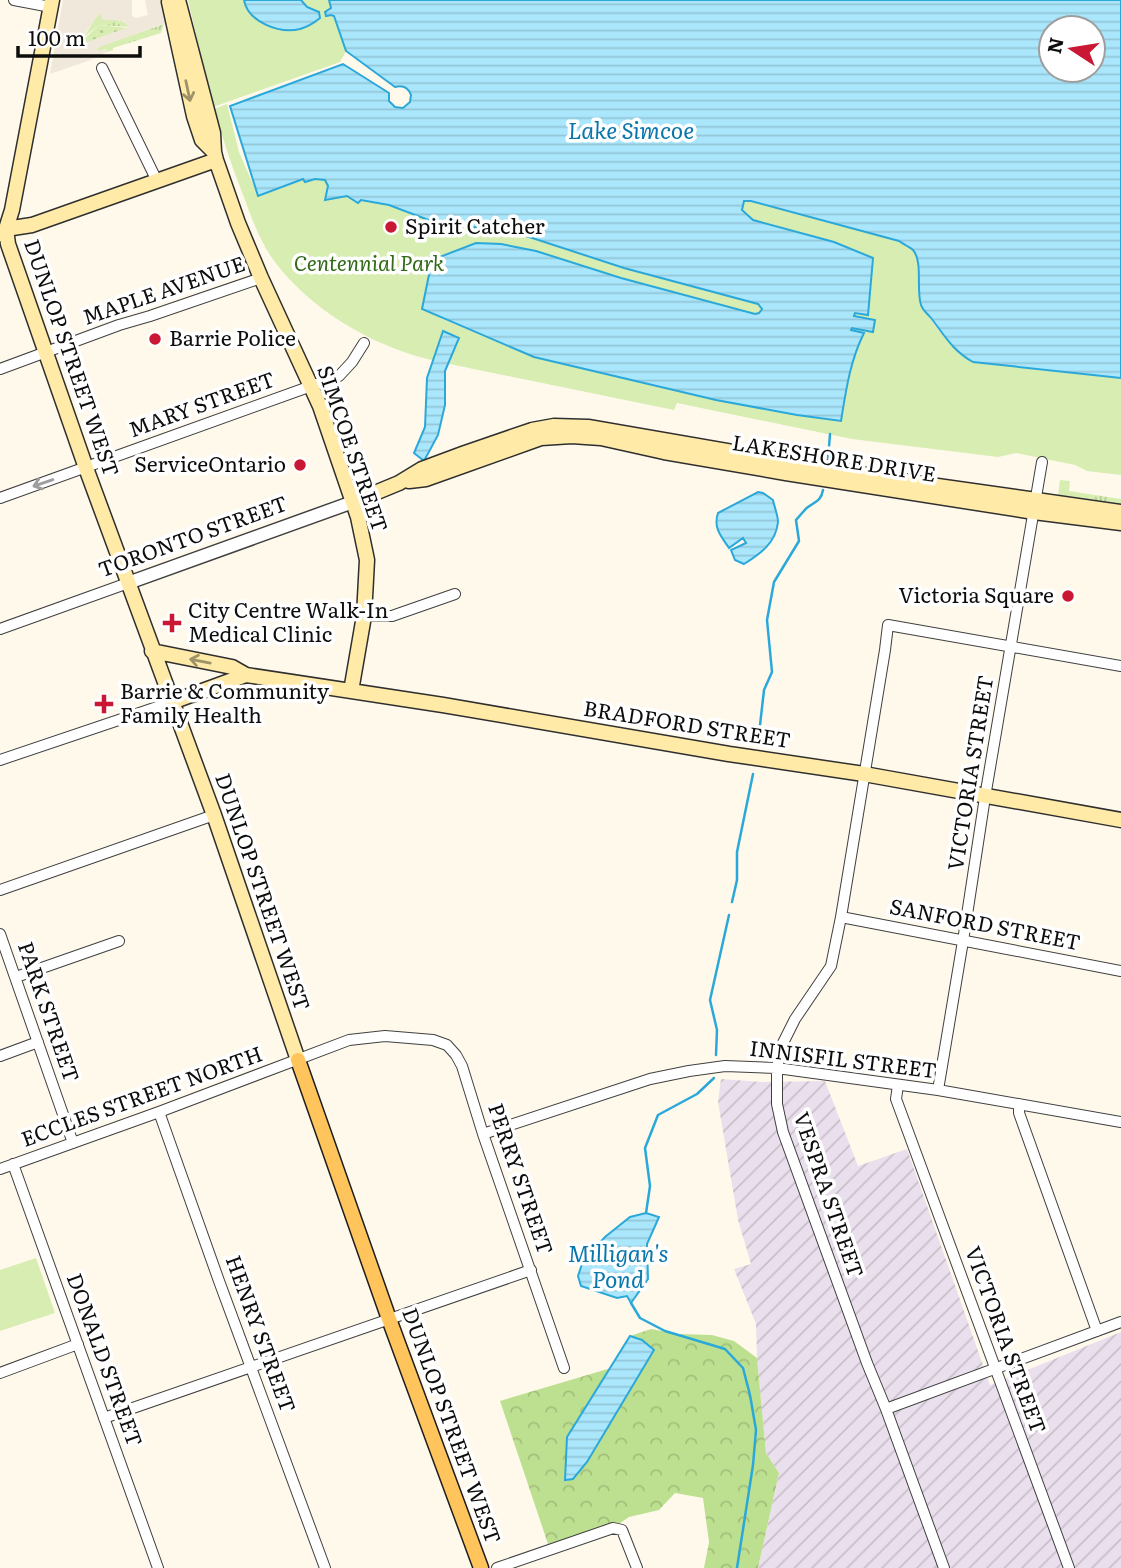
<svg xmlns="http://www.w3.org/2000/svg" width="1121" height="1568" viewBox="0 0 1121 1568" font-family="Literata,serif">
  <defs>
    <pattern id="industrial-furrows" width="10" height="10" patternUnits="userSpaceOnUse" patternTransform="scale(1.75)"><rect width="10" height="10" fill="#eae0ed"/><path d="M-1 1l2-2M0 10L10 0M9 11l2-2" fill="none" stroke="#c8bfca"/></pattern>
    <pattern id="grass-tufts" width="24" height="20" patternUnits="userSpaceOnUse" patternTransform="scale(1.75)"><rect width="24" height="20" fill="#d7edb2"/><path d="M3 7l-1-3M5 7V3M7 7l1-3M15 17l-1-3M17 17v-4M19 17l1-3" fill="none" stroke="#b7ca98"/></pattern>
    <pattern id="forest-crowns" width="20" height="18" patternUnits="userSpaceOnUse" patternTransform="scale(1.75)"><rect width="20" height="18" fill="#bde090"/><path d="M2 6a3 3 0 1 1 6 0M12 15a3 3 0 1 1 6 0" fill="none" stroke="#a1bf7b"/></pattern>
    <pattern id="garden-dots" width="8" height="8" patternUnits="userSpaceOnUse" patternTransform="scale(1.75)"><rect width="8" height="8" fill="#d7edb2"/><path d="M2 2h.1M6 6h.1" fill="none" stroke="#b7ca98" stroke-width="1.8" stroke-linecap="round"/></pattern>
    <pattern id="water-rules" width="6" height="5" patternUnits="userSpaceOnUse" patternTransform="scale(1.75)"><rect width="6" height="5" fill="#abe7fc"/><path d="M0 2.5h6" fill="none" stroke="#92c5d7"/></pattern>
  </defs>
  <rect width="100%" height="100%" fill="#fff9ec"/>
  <path fill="url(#industrial-furrows)" d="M 721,1079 L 762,1082 L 825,1081 L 858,1166 L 907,1149 L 990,1385 L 1121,1332 L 1121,1568 L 758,1568 L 779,1473 L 766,1453 L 757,1358 L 756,1324 L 734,1269 L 751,1264 L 738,1220 L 718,1102 Z"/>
  <path fill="url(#grass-tufts)" d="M 100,11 L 104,19 L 121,20 L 130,27 L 99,25 L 83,38 Z
    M 164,24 L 161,33 L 113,48 L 113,50 L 107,52 L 106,49 L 98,52 L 97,49 L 101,46 Z
    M 1060,480 L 1070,481 L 1069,491 L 1121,499 L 1121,506 L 1058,496 Z"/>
  <path fill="url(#forest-crowns)" d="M 651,1329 L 679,1334 L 712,1335 L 734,1341 L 757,1358 L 766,1453 L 779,1473 L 758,1568 L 704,1568 L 709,1542 L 703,1498 L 675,1493 L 659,1510 L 629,1517 L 610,1530 L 585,1532 L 548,1544 L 500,1401 L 611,1368 L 567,1437 L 642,1340 L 630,1336 Z"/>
  <path fill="#d7edb2" d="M 188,0 L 329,0 L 331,8 L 330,11 L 326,12 L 334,16 L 346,51 L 340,62 L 213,107 Z
    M 227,104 L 239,152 L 258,196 L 304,179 L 305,182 L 315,179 L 325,180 L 328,186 L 326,200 L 347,196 L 357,203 L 360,200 L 389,205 L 439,224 L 485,228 L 520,234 L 624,268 L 760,305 L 761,312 L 755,314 L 621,278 L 536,251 L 440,318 L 534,357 L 698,396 L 755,407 L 847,383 L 855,352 L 864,334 L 851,330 L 852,327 L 873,331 L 875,320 L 854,316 L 855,313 L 868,315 L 873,258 L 834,242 L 753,220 L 742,210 L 744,201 L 751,201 L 899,241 L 914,250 C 919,265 917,279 919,294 C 921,315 955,351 972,362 L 1121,378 L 1121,475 L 1087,471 L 1075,465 L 1016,453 L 998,457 L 852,439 L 677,403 L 674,410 L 435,361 C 374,347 309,310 272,258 C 260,241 252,219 245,200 C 233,170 223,140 214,109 Z
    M 36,1258 L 55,1313 L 0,1331 L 0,1270 Z"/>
  <path fill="url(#garden-dots)" d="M 99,25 L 128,28 L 77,46 L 79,38 L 82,37 L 84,39 Z"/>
  <path fill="#f0e8db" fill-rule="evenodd" d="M 63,0 L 132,0 L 132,16 L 136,18 L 148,15 L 145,0 L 165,0 L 169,22 L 102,46 L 97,49 L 98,51 L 106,49 L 107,52 L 88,61 L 50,74 ZM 100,13 L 102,20 L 104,19 L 106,21 L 109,19 L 112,21 L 115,19 L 119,22 L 122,20 L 129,27 L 78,45 L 79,38 L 82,37 Z"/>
  <path fill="url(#water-rules)" stroke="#2ba8da" stroke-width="2" fill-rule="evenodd" d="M 244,0 L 301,0 L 307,7 L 319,12 L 320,18 C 314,23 307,27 300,29 C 279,34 248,22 244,0 Z
    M 329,0 L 1121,0 L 1121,378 L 973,362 C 952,350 945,336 931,318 C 927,313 923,311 921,305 C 916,290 923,261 913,250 C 910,247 903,244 899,241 L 751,201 L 744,201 L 742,210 L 753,220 L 834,242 L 873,258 L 868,315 L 855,313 L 854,316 L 875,320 L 873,332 L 852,328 L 851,330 L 864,333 C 850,361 846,390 841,421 L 797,415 L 716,400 L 534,357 L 422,309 L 432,260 L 476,243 L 501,244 L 536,251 L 621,278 L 755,314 L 759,313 L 762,309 L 758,304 L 624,268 L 520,234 L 485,228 L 439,224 L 389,205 L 361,200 L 358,203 L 347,196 L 325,200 L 328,186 L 325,180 L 315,179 L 305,182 L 303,179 L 258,196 L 230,106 L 343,64 L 389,93 L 389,101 L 395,107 L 403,108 L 410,102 L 411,95 C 408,87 402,85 395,87 L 346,51 L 334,16 L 331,15 L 326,16 L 325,12 L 331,8 ZM 1051,28 L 1093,28 L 1093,70 L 1051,70 Z
    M 443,331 L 459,338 L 445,371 L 445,405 L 438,435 L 424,461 L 414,453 L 425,427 L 427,378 Z
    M 758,492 L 763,493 L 773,500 C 774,506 778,515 778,522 C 776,543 760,554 744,564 L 735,560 L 731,550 L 746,543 L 743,538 L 729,548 C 721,536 713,528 718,513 Z
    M 646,1213 L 659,1217 L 647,1244 L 648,1279 L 631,1303 L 627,1296 L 617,1298 L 581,1286 L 578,1276 L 583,1261 L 605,1237 L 630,1217 Z
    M 630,1336 L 642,1340 L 654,1350 L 587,1462 L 573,1479 L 565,1480 L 567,1437 Z"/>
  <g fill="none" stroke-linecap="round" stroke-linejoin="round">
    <path stroke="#2ba8da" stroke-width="2.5" d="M 828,459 L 830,434
      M 758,743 L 764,690 L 772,672 L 767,620 L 774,582 L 799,541 L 796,520 C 800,516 804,510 808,507 C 816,501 821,501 823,490
      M 732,902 L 737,880 L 737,852 L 753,774
      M 716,1055 L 717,1030 L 710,1000 L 729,915
      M 646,1213 L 650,1186 L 645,1148 L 658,1115 L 697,1094 L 714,1078
      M 631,1303 L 640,1318 L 665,1331 L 725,1349 L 743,1368 L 750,1395 L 756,1430 L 753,1465 L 737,1568"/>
    <defs>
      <path id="minor" d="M 14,0 L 51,7
        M 102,68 L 157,181
        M 0,369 L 119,325 L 150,316 L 261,278
        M 0,498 L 339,376 L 352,362 L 364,343
        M 364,616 L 392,616 L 455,594
        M 0,629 L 128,583
        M 0,760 L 172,702
        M 0,890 L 214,815
        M 841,917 L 1121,971
        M 0,934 L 73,1143
        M 16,977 L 119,941
        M 0,1056 L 38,1042
        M 898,1085 L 896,1099 L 1069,1568
        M 938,1090 L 963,941 L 985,797 L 1042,462
        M 1019,1104 L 1019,1113 L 1097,1331
        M 159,1112 L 219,1281 L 325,1568
        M 483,1134 L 650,1079 L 689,1071 L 725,1066 L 777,1068 L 938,1090 L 1121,1122
        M 13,1164 L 158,1568
        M 0,1169 L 159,1112 L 349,1040 L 385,1036 L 433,1040 L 447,1045 L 456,1055 L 462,1066 L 483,1134 L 564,1368
        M 0,1373 L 78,1344
        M 886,1409 L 1121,1322
        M 104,1418 L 531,1270
        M 497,1568 L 613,1528 L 622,1530 L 637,1568
        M 944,1568 L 886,1409 L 867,1363 L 783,1132 L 777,1104 L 777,1068 L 783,1043 L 795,1019 L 831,966 L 841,917 L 885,650 L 888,625 L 1121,666"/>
      <path id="tertiary" d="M 128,583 L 353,502"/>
      <path id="secondary" d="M 52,0 L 12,210 L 6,229 L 8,244 L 86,468 L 214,815 L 298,1060
        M 178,0 L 213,133 L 214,152 L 216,160 L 238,223 L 261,278 L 320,406 L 358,517 L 367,560 L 364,616 L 351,691
        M 169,2 L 194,116 L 202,140 L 214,152
        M 0,234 L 6,229 L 32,225 L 216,160
        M 409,481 L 426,479 L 541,438 L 572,436 L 586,437 L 601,438 L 664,452 L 786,473 L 1034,512 L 1121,523
        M 353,502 L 399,483 L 422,469 L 465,453 L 532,430 L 554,426 L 588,427 L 895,480 L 1121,512
        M 152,651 L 232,667 L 246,675 L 443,705 L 729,754 L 864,774 L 1121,820
        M 172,702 L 246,675"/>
      <path id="primary" d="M 298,1060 L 389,1319 L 481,1568"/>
    </defs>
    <use href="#minor" stroke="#404040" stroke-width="12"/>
    <use href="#tertiary" stroke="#404040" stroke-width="15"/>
    <use href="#secondary" stroke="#2f2f2f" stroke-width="17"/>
    <use href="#primary" stroke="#1e1e1e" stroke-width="17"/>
    <use href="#minor" stroke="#fff" stroke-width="10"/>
    <use href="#tertiary" stroke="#fff" stroke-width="12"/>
    <use href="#secondary" stroke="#ffeba7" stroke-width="14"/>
    <use href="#primary" stroke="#ffc55c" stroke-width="14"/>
  </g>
  <defs><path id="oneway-shaft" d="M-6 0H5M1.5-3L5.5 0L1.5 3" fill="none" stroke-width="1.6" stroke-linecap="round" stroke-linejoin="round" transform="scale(1.75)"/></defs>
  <g stroke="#9e9269">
    <use href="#oneway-shaft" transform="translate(188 91) rotate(78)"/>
    <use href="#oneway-shaft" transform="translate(200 661) rotate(-169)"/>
  </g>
  <use stroke="#9e9e9e" href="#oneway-shaft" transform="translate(43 483) rotate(161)"/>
  <g fill="#ca1734" stroke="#fff" stroke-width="2.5">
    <circle cx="391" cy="227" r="7"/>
    <circle cx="155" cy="339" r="7"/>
    <circle cx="300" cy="465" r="7"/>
    <circle cx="1068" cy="596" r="7"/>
    <path d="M168.5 612.5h7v7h7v7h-7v7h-7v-7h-7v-7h7z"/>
    <path d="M100.5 693.5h7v7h7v7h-7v7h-7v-7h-7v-7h7z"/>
  </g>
  <g text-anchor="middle" stroke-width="7" stroke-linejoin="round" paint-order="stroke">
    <g font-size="21" fill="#0d0d0d" stroke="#fff" text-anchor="start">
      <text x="405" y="234">Spirit Catcher</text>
      <text x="169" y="346">Barrie Police</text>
      <text x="286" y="472" text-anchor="end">ServiceOntario</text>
      <text x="1054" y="603" text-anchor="end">Victoria Square</text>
      <text x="188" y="618">City Centre Walk-In<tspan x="188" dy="24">Medical Clinic</tspan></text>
      <text x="120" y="699">Barrie &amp; Community<tspan x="120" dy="24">Family Health</tspan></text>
    </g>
    <g font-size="21" font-style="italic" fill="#326a17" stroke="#fff">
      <text x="369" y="271">Centennial Park</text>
    </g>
    <g font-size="21" fill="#0d0d0d" stroke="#fff">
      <text transform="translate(164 291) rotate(-19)" y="7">MAPLE AVENUE</text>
      <text transform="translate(71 358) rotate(71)" y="7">DUNLOP STREET WEST</text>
      <text transform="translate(202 405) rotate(-20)" y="7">MARY STREET</text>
      <text transform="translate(352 449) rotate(71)" y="7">SIMCOE STREET</text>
      <text transform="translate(834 459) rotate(9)" y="7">LAKESHORE DRIVE</text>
      <text transform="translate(193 537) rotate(-20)" y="7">TORONTO STREET</text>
      <text transform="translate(687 725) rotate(9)" y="7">BRADFORD STREET</text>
      <text transform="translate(971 773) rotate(-81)" y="7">VICTORIA STREET</text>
      <text transform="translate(262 892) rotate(71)" y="7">DUNLOP STREET WEST</text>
      <text transform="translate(985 925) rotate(11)" y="7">SANFORD STREET</text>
      <text transform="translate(48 1012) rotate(71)" y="7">PARK STREET</text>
      <text transform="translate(843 1060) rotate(7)" y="7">INNISFIL STREET</text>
      <text transform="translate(142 1097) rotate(-20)" y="7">ECCLES STREET NORTH</text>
      <text transform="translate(520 1179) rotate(71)" y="7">PERRY STREET</text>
      <text transform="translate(828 1195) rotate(71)" y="7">VESPRA STREET</text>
      <text transform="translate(260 1334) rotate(70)" y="7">HENRY STREET</text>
      <text transform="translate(1005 1340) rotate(70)" y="7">VICTORIA STREET</text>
      <text transform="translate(104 1360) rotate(70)" y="7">DONALD STREET</text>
      <text transform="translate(451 1426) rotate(70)" y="7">DUNLOP STREET WEST</text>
    </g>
    <g font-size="23" font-style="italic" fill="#0a76aa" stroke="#fff">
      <text x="631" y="139">Lake Simcoe</text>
      <text x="618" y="1262">Milligan's<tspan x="618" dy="26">Pond</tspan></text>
    </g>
  </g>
  <g transform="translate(1072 49) rotate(282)"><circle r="33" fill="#ffffff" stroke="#9e9e9e" stroke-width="2"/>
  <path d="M0-5L12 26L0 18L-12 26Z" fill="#ca1734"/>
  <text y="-10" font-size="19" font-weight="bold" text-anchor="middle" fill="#0d0d0d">N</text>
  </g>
  <path d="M18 46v10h122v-10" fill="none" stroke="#0d0d0d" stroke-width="3.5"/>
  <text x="28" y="46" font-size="21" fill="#0d0d0d" stroke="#ffffff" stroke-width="5" paint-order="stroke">100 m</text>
</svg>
